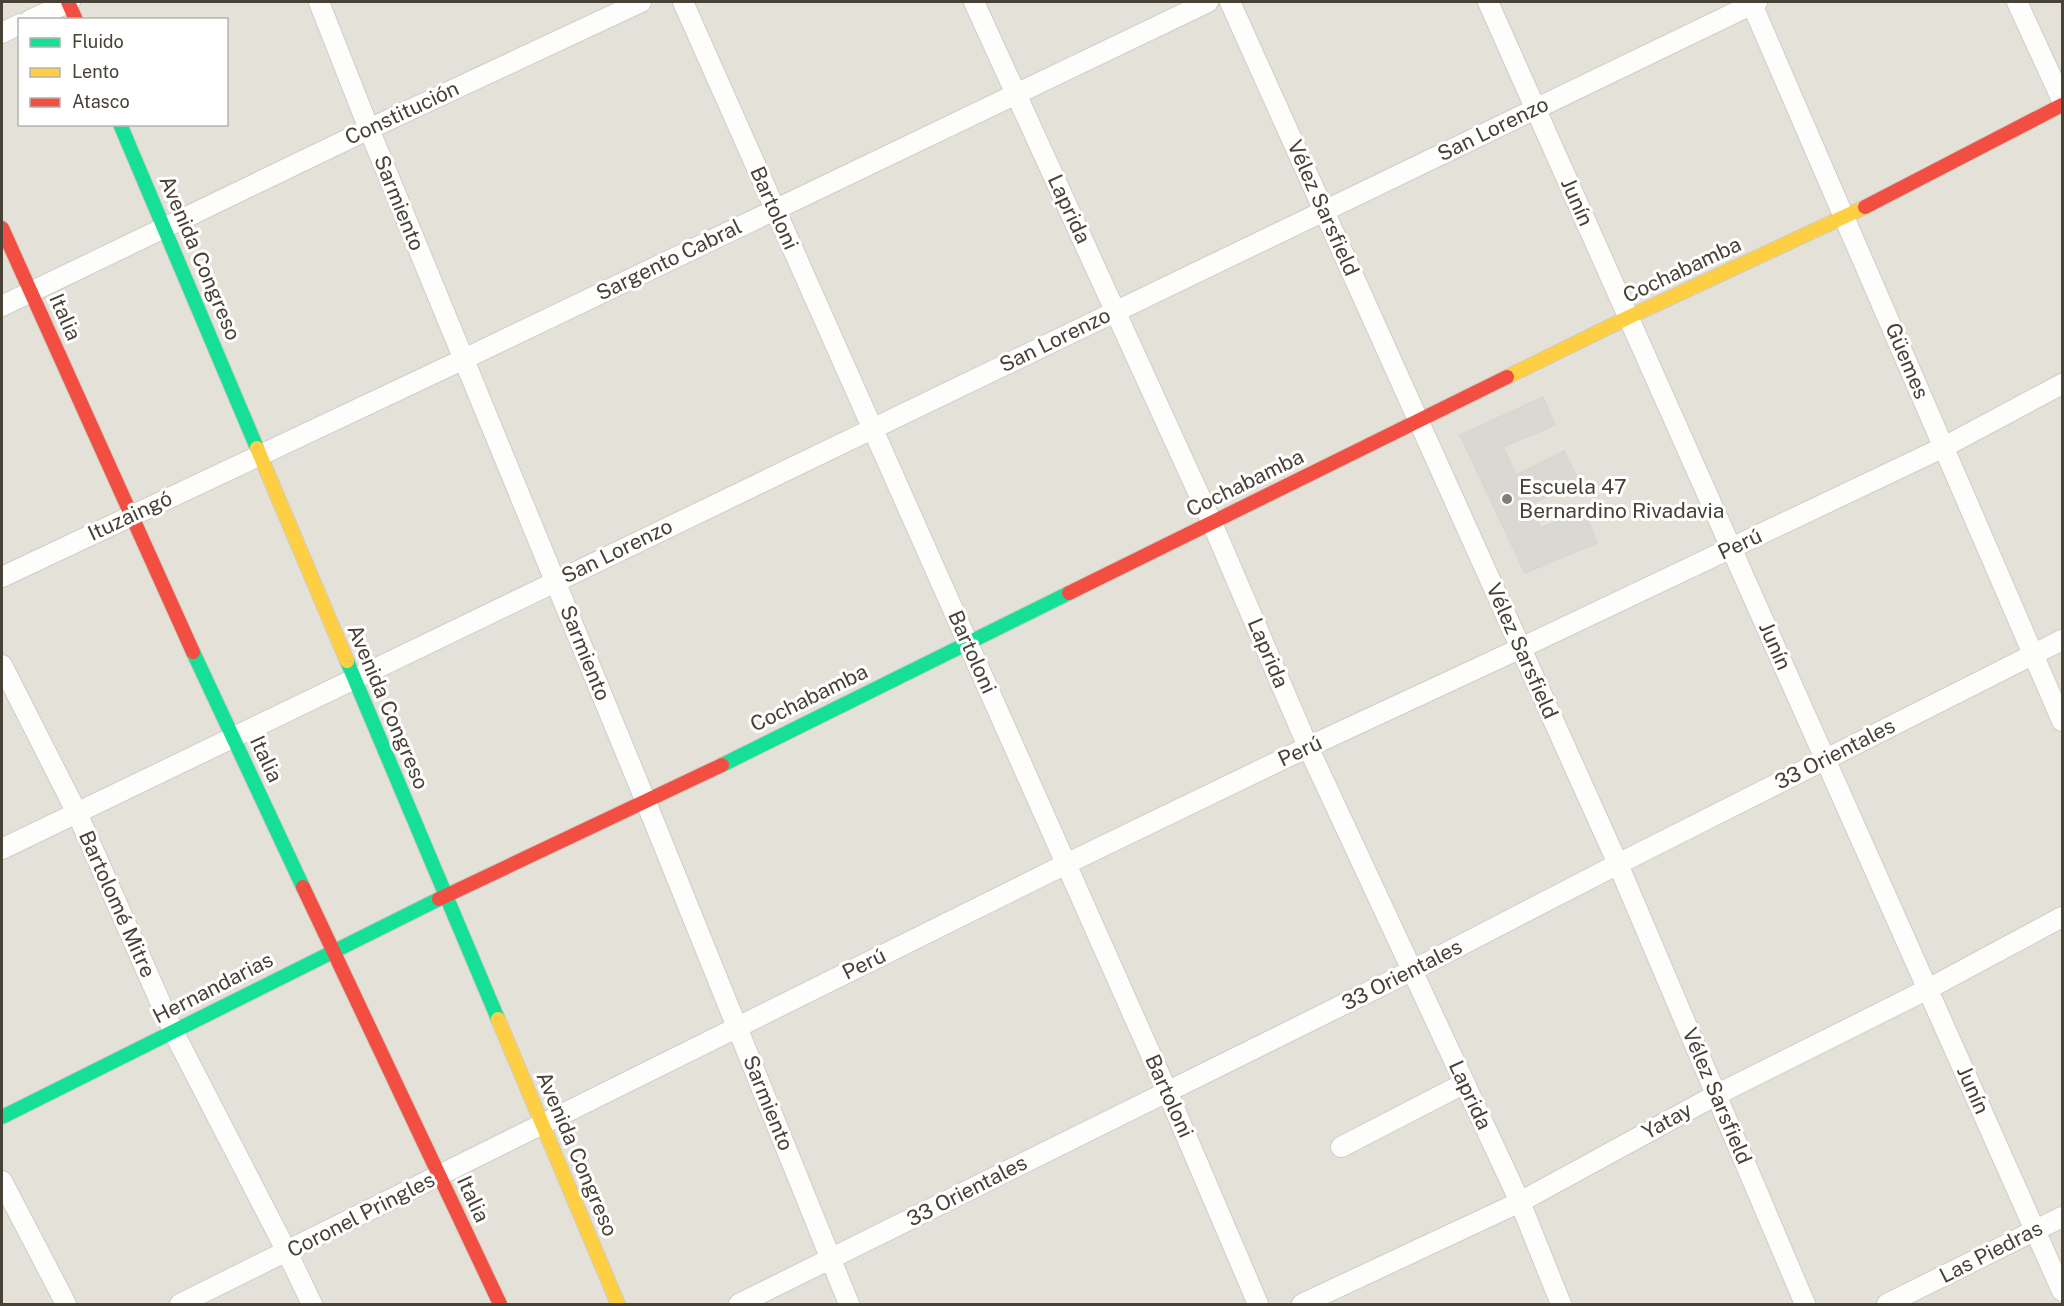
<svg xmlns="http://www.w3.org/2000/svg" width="2064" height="1306" viewBox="0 0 2064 1306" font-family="'Public Sans',sans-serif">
  <rect width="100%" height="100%" fill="#f0efeb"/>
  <path fill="#e4e1d8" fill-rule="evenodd" d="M 2,2 L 2062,2 L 2062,1304 L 2,1304 ZM 20,20 L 226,20 L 226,124 L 20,124 Z"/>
  <path fill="#dad8d3" stroke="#d8d6d1" stroke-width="1.5" d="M 1543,397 L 1555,425 L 1503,447 L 1516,475 L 1564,451 L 1579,481 L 1530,505 L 1541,528 L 1584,510 L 1597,543 L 1525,573 L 1460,435 Z"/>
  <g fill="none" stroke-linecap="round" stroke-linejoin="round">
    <defs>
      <path id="street" d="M 319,2 L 369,129 L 646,802 L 849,1304
        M 683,2 L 1167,1091 L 1258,1304
        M 974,2 L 1212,523 L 1308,747 L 1520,1202 L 1561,1304
        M 1230,2 L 1618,864 L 1805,1304
        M 1488,2 L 2062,1291
        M 1751,2 L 2062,721
        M 2017,2 L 2062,100
        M 30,20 L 70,2
        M 2,33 L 20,24
        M 2,306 L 369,129 L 641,2
        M 2,577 L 464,359 L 1208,2
        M 2,665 L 77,813 L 173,1031 L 287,1252 L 312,1304
        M 2,849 L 1757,2
        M 1341,1147 L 1465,1083
        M 2,1181 L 66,1304
        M 180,1304 L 1066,864 L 1308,747 L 1521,648 L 1944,447 L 2062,384
        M 739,1304 L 1413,970 L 1618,864 L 2062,640
        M 1302,1304 L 1520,1202 L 1716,1095 L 1928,989 L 2062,917
        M 1887,1304 L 2062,1217"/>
      <path id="fast" d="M 120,124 L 257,448
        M 193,652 L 303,887
        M 347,661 L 498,1019
        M 722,765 L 1069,593
        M 2,1117 L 439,899"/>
      <path id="slow" d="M 1507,377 L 1629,317 L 1865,207
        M 257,448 L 347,661
        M 498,1019 L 618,1304"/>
      <path id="jam" d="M 68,2 L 76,20
        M 1865,207 L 2062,105
        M 2,228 L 193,652
        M 1069,593 L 1507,377
        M 303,887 L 500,1304
        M 439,899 L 722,765"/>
    </defs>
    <use href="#street" stroke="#cecdc8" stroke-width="22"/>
    <use href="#fast" stroke="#cfccc2" stroke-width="16"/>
    <use href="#slow" stroke="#cfccc2" stroke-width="16"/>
    <use href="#jam" stroke="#cfccc2" stroke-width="16"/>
    <use href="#street" stroke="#fdfdfc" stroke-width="20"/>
    <use href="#fast" stroke="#16e098" stroke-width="14"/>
    <use href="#slow" stroke="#ffcf43" stroke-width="14"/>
    <use href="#jam" stroke="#f24e42" stroke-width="14"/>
  </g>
  <circle fill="#827e75" stroke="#fff" stroke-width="2" cx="1507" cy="499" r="6"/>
  <g text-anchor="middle" stroke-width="6" stroke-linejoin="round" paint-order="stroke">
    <g font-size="21" fill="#474136" stroke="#fff">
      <text transform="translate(402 113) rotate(-25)" y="7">Constitución</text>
      <text transform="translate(1493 129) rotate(-26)" y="7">San Lorenzo</text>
      <text transform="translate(1577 202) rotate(66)" y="7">Junín</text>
      <text transform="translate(399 203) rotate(68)" y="7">Sarmiento</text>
      <text transform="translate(774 208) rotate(66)" y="7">Bartoloni</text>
      <text transform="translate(1323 208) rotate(66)" y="7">Vélez Sarsfield</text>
      <text transform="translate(1069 209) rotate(65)" y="7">Laprida</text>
      <text transform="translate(200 258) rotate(67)" y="7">Avenida Congreso</text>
      <text transform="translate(669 260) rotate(-26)" y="7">Sargento Cabral</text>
      <text transform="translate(1682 270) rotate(-25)" y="7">Cochabamba</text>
      <text transform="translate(65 317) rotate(66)" y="7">Italia</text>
      <text transform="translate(1055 340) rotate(-26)" y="7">San Lorenzo</text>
      <text transform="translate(1907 361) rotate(67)" y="7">Güemes</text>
      <text transform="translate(1245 483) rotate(-26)" y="7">Cochabamba</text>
      <text transform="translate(130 516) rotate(-25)" y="7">Ituzaingó</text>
      <text transform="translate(1740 544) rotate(-25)" y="7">Perú</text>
      <text transform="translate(617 551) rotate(-26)" y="7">San Lorenzo</text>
      <text transform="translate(1775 646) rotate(66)" y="7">Junín</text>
      <text transform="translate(1522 651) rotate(66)" y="7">Vélez Sarsfield</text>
      <text transform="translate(972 652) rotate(66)" y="7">Bartoloni</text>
      <text transform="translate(585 653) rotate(68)" y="7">Sarmiento</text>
      <text transform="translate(1268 653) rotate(67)" y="7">Laprida</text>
      <text transform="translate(809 698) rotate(-26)" y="7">Cochabamba</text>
      <text transform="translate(388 707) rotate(67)" y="7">Avenida Congreso</text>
      <text transform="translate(1300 751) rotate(-25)" y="7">Perú</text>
      <text transform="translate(1835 754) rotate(-27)" y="7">33 Orientales</text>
      <text transform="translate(266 759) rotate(65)" y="7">Italia</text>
      <text transform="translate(117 904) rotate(66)" y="7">Bartolomé Mitre</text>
      <text transform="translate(864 964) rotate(-26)" y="7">Perú</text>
      <text transform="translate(1402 975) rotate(-27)" y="7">33 Orientales</text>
      <text transform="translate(213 988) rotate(-27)" y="7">Hernandarias</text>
      <text transform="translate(1973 1090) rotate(66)" y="7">Junín</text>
      <text transform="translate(1470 1095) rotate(65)" y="7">Laprida</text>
      <text transform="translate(1169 1096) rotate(66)" y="7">Bartoloni</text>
      <text transform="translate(1717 1096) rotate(67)" y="7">Vélez Sarsfield</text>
      <text transform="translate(768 1103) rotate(68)" y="7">Sarmiento</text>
      <text transform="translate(1667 1121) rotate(-29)" y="7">Yatay</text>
      <text transform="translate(577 1154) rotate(67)" y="7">Avenida Congreso</text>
      <text transform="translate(967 1191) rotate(-27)" y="7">33 Orientales</text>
      <text transform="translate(473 1199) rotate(65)" y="7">Italia</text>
      <text transform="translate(361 1215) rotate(-27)" y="7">Coronel Pringles</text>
      <text transform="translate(1991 1252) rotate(-27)" y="7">Las Piedras</text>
    </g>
    <g font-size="21" fill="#474136" stroke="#fff" text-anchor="start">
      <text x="1519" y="494">Escuela 47<tspan x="1519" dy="24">Bernardino Rivadavia</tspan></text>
    </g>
  </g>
  <rect width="2064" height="1306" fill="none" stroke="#474136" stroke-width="6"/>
  <rect x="18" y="18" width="210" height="108" fill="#ffffff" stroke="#b5b3af" stroke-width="1.5"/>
  <rect x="30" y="38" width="30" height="9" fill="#16e098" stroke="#b5b3af" stroke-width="1.5"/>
  <text x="72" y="48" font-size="18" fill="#474136">Fluido</text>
  <rect x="30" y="68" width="30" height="9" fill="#ffcf43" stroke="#b5b3af" stroke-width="1.5"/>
  <text x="72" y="78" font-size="18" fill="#474136">Lento</text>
  <rect x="30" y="98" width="30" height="9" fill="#f24e42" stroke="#b5b3af" stroke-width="1.5"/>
  <text x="72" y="108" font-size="18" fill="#474136">Atasco</text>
</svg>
